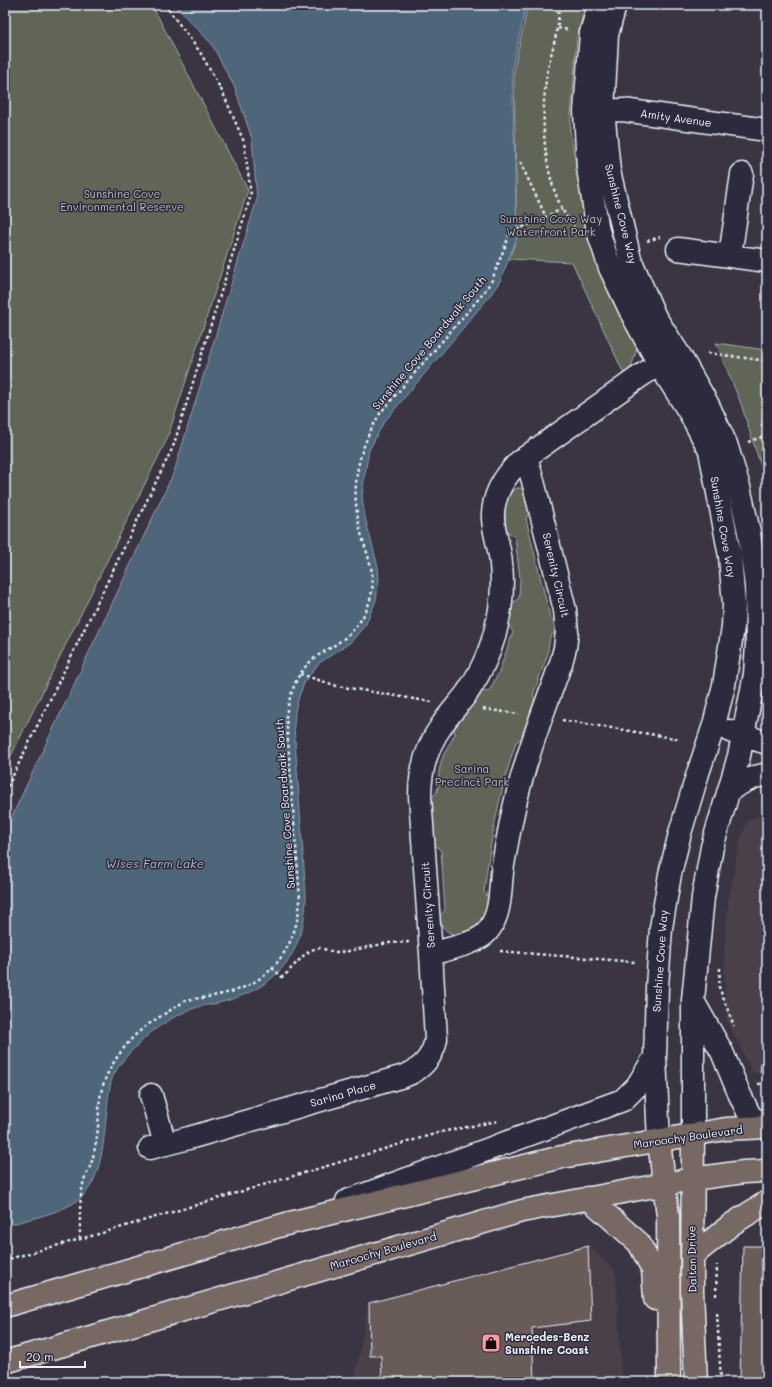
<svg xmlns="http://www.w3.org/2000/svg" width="772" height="1387" viewBox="0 0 772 1387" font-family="Mali,sans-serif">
  <rect width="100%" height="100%" fill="#3b3442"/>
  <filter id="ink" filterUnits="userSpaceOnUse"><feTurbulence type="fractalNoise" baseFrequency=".025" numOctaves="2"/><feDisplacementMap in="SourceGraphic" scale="8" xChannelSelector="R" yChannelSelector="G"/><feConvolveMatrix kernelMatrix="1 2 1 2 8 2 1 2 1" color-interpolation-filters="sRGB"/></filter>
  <g filter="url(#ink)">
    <path fill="#494049" d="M 767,812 L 767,1073 L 753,1073 L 726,1019 L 724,956 L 728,903 L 739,844 L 747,821 Z
      M 588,1246 L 616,1272 L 622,1382 L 354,1382 L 369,1303 Z"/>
    <path fill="#616558" stroke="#a4aba8" d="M 5,5 L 144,5 L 153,7 L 248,190 L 167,439 L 5,768 Z
      M 528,5 L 586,5 L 577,36 L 570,130 L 590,243 L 637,348 L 631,368 L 624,374 L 572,262 L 509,259 L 517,237 L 514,69 Z
      M 716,343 L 767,350 L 767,485 L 740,401 Z
      M 517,488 L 521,488 L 527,493 L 530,510 L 526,519 L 550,617 L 557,623 L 557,631 L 550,637 L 547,656 L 533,695 L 536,704 L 524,737 L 516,742 C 500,791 490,840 484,892 L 490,900 C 487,909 485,918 478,926 C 475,929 471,930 467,932 C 453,938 442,932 439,917 L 445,910 L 441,851 L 434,844 L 430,799 L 437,792 L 439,772 L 441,762 L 444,754 L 455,734 L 453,725 L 480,692 L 489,691 L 499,672 L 513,632 L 507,624 L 510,605 L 519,598 L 520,579 L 515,537 L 506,531 C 505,517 502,495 517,488 Z"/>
    <path fill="#4f657a" stroke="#8c9dac" d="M 174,5 L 526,5 L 512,69 L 517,238 L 500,281 L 489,297 L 384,422 L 369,450 L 364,479 L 362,496 L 364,514 L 378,567 L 379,579 L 376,600 L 366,624 L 351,642 L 319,663 L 305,681 L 299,696 L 295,711 L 294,727 L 306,896 C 305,954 277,988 222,1002 C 212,1005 201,1005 192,1009 C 178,1014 157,1026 146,1037 C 133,1050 116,1064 111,1082 C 102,1118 110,1181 74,1203 C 53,1215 28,1219 5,1226 L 5,831 L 174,472 L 257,199 L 252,139 L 235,88 L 211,43 Z"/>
    <path fill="#695b58" stroke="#e8f1f8" d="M 767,1016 L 767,1072 L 760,1072 Z
      M 588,1246 L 591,1321 L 532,1328 L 534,1382 L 382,1382 L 381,1356 L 370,1356 L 369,1303 Z
      M 743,1246 L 767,1246 L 767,1381 L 740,1381 Z"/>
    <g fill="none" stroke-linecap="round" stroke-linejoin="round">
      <defs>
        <path id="minor" d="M 599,5 L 591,33 L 585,111 L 588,168 L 598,231 L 610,268 L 634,318 L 659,364 L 690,413 L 710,451 L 730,556 L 734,605 L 733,627 L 724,685 L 714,725 L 698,773 L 680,833 L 670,874 L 661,928 L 657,987 L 655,1057 L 659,1141
          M 615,5 L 607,35 L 603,110 L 609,171 L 630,259 L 655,317 L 680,356 L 708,405 L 726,444 L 739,487 L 749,532 L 756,586 L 757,644 L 755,674 L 739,756 L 712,847 L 703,897 L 693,1000 L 693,1135
          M 588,111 L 623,110 L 767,130
          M 678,249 L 767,261
          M 730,256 L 742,174
          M 526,457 L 533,481 L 565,610 L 567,632 L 565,648 L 561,663 C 545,707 528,751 517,796 C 511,819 507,842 503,865 C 499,889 503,912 487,932 C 477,944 446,949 431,954 L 420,796 C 420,770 427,746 442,725 C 449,714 459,704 467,693 C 481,672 492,649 497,624 C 502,604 503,584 501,564 C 500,548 494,534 493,519 C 492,497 504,477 519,462 L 639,377 L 659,364 L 680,356
          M 730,731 L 767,743
          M 729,791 C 741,782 752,777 767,774
          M 693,1001 L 722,1052 L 739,1093 L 750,1116 L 767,1126
          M 151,1095 L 165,1144
          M 150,1148 L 189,1138 L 404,1076 C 421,1070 433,1057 436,1039 L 431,954
          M 347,1201 L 623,1100 L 637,1086 L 655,1057"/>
        <path id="major" d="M 693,1135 L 692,1290 L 696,1382
          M 659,1141 L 668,1216 L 669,1382
          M 588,1198 L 639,1243 L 653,1270 L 655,1299
          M 692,1256 L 732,1224 L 767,1202
          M 5,1306 L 286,1224 L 562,1157 L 726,1129 L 767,1127
          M 5,1362 L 522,1211 L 692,1179 L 744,1172 L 767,1171"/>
      </defs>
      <use href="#minor" stroke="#e8f1f8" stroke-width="25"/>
      <use href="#major" stroke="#e8f1f8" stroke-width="25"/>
      <path stroke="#e8f1f8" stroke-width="2.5" stroke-dasharray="3 3" stroke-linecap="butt" d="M 559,5 C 558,13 559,22 557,29 C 554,47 548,63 546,80 C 540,126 544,191 574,227
        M 558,28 L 569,30
        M 520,162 L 546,217
        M 647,241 L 660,237
        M 708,353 L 767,361
        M 748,442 L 767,435 L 761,422 L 767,420
        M 300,674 L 337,686 L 432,702
        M 483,709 L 519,714
        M 562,720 L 680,739
        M 5,792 L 173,447 L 251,195 L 244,142 L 223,93 L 200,52 L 165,5
        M 500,951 L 635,962
        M 272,968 L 282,977 L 285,975 L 305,954 L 314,949 L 320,948 L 334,952 L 344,952 L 388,943 L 409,942
        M 720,968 L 719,987 L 734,1026
        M 758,1084 L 767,1083
        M 80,1239 C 80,1221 79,1201 83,1184 C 84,1178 87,1173 90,1167 C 92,1161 94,1154 95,1147 C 99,1131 98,1115 100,1099 C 102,1079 115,1058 128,1043 C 140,1028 158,1018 174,1008 C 178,1006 182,1002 187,1000 C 191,999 197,998 202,998 C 213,996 224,994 234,991 C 276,978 298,941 300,899 L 286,715 C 290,696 295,676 309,663 C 318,654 330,649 339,642 C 355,632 367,614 371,596 C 376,574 368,557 362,537 C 349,490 356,452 381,412 L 482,295 L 492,280 L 510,233 L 562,209
        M 5,1263 L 12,1258 L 102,1233 L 441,1132 L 498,1121
        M 716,1296 L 717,1265
        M 717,1313 L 721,1382"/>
      <use href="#minor" stroke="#2f2a3d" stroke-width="22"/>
      <use href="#major" stroke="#776864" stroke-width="22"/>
    </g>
  </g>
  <defs>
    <symbol id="shop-square" viewBox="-11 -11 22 22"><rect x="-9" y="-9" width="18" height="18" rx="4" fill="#ff9aa2" stroke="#2f2a3d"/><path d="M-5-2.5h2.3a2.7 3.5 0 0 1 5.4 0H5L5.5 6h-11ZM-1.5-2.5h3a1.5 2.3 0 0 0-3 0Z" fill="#111"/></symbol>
  </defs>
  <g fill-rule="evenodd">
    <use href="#shop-square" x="480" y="1332" width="22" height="22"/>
  </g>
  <g text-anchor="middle" stroke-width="3" stroke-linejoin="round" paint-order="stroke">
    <g font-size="11" fill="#e8f1f8" stroke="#2f2a3d">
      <text transform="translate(676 118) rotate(8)" y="4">Amity Avenue</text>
      <text transform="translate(621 214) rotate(76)" y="4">Sunshine Cove Way</text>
      <text transform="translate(429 343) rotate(-50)" y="4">Sunshine Cove Boardwalk South</text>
      <text transform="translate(723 527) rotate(80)" y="4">Sunshine Cove Way</text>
      <text transform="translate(556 575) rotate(77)" y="4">Serenity Circuit</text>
      <text transform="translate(285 804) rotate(-94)" y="4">Sunshine Cove Boardwalk South</text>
      <text transform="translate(428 905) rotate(-94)" y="4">Serenity Circuit</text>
      <text transform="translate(660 961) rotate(-86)" y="4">Sunshine Cove Way</text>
      <text transform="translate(343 1094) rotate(-16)" y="4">Sarina Place</text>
      <text transform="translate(688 1137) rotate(-8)" y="4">Maroochy Boulevard</text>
      <text transform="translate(383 1251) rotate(-16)" y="4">Maroochy Boulevard</text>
      <text transform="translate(692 1259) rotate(-91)" y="4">Dalton Drive</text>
    </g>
    <g font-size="11" fill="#b2b9b8" stroke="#2f2a3d">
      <text x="122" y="198">Sunshine Cove<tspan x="122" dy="13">Environmental Reserve</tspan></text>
      <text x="551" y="223">Sunshine Cove Way<tspan x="551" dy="13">Waterfront Park</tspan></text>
      <text x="472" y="773">Sarina<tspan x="472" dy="13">Precinct Park</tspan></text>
    </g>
    <g font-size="11" font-weight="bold" fill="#e8f1f8" stroke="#2f2a3d" text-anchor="start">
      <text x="505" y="1341">Mercedes-Benz<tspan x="505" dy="13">Sunshine Coast</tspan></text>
    </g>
    <g font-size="12" font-style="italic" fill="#abb9c6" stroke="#2f2a3d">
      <text x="155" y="868">Wises Farm Lake</text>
    </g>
  </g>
  <rect width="772" height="1387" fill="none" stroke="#2f2a3d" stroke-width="20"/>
  <rect x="10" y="10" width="752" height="1367" fill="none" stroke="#e8f1f8" stroke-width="1.5" filter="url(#ink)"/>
  <path d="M20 1361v6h65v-6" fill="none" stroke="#e8f1f8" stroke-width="2"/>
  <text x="26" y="1361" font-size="12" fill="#e8f1f8" stroke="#2f2a3d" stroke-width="3" paint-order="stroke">20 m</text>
</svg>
